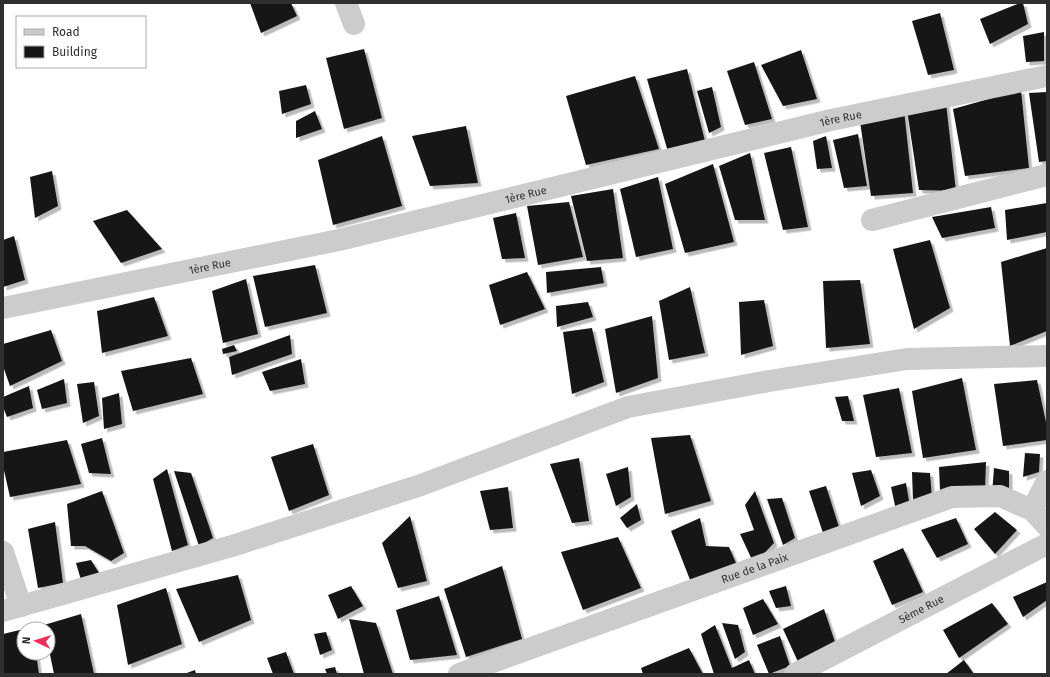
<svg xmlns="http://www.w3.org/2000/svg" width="1050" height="677" viewBox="0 0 1050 677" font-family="'Fira Sans',sans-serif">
  <defs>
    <filter id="shadow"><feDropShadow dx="3.5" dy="3.5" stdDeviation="0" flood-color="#0004"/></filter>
  </defs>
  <rect width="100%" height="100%" fill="#fff"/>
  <path fill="#161616" filter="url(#shadow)" d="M 250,3 L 291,3 L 297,16 L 261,33 Z
    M 1020,3 L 1023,3 L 1028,24 L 990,44 L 980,19 Z
    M 940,13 L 954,70 L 928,75 L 912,21 Z
    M 1044,32 L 1044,61 L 1026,62 L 1023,36 Z
    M 364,49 L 382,118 L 344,129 L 326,58 Z
    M 801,50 L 817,99 L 783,106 L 761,65 Z
    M 754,62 L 772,119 L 745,125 L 727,71 Z
    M 687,69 L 705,141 L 668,152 L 647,79 Z
    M 635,76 L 659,149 L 586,165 L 566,96 Z
    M 306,85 L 311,104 L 282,114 L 279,91 Z
    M 712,87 L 721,127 L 709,133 L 697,91 Z
    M 1021,90 L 1029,168 L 965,176 L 953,109 Z
    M 1047,92 L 1047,161 L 1039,162 L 1029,93 Z
    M 946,103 L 956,191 L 919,190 L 907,110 Z
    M 904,110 L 913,193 L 871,196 L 859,115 Z
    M 315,111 L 322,129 L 296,138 L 296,121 Z
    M 466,126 L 478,183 L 430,186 L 412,136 Z
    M 858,134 L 867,186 L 844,188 L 833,140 Z
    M 382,136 L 402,206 L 333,225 L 318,160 Z
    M 826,136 L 832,168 L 817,169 L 813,141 Z
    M 791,147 L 808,227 L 783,230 L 764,153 Z
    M 750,153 L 765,220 L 735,220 L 719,166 Z
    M 713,164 L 734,242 L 685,253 L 665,184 Z
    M 52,171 L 58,206 L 35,218 L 30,177 Z
    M 658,177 L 673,249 L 636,257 L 620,189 Z
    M 613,189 L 623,258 L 587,261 L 571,196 Z
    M 569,202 L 583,257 L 538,265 L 527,206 Z
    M 1047,203 L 1047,232 L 1007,240 L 1005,210 Z
    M 991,207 L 995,228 L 942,238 L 932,217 Z
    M 127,210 L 162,249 L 121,263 L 93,221 Z
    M 516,213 L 525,258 L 502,259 L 493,218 Z
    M 14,236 L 25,280 L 3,287 L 3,240 Z
    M 930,240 L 950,308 L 914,329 L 893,249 Z
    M 1047,248 L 1047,331 L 1010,346 L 1001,262 Z
    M 315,265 L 327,313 L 265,327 L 253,276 Z
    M 601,267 L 604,283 L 547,293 L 546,272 Z
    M 527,272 L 545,309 L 500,325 L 489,285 Z
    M 246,279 L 258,334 L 223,343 L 212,291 Z
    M 860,280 L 870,344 L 826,348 L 823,281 Z
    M 690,287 L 705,353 L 669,360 L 659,301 Z
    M 154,297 L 168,336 L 102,353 L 97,311 Z
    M 764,300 L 773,346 L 741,355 L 739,302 Z
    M 588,302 L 593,317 L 557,327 L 556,306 Z
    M 652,316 L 658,378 L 616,393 L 605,329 Z
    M 592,328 L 604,382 L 572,394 L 563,332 Z
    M 51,330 L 62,361 L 10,386 L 3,366 L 3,344 Z
    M 290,335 L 292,354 L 232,375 L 229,357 Z
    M 234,345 L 237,351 L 223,354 L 222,349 Z
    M 191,358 L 203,394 L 133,411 L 121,371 Z
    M 301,359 L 305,384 L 270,391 L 262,372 Z
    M 962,378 L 976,450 L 923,458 L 912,391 Z
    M 64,379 L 67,403 L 42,409 L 37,390 Z
    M 1037,380 L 1047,427 L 1047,440 L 1003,446 L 994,384 Z
    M 94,382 L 99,416 L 83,423 L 77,384 Z
    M 29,386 L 33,408 L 7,417 L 3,407 L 3,397 Z
    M 899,388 L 912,453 L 876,457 L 863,395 Z
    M 119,393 L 122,424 L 104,429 L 102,398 Z
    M 848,396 L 854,421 L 842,421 L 835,397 Z
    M 690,435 L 711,501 L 665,514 L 651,438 Z
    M 102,438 L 111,474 L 89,473 L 81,444 Z
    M 67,440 L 81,484 L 10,497 L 3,466 L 3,452 Z
    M 313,444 L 329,495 L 289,511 L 271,457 Z
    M 1025,453 L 1040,454 L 1039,472 L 1023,477 Z
    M 579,458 L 589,521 L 572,523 L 550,464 Z
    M 986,462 L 985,490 L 940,490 L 939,467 Z
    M 628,467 L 631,497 L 616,506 L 606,474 Z
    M 994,468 L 1009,471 L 1009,495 L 992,494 Z
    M 167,469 L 188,545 L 172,551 L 153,479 Z
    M 871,470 L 880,496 L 861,506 L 852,473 Z
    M 174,471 L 191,473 L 213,538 L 199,546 Z
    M 912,472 L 930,473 L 932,498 L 913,500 Z
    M 906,483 L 910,507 L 896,510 L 891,487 Z
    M 826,486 L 839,527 L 824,536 L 809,491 Z
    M 508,487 L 513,528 L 490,530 L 480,491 Z
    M 102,491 L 124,553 L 111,561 L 85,546 L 71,546 L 67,504 Z
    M 755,491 L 774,543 L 754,564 L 740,534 L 754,530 L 745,505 Z
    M 782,498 L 795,538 L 783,545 L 767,499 Z
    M 637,504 L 641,520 L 627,528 L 620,518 Z
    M 995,512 L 1017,530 L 995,554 L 974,529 Z
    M 410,516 L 427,581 L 398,588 L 382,543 Z
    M 700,518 L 706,546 L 729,547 L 740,572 L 692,585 L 671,531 Z
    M 956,518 L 968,544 L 937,558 L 921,530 Z
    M 55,522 L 63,583 L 38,588 L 28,529 Z
    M 618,537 L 641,588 L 583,610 L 561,552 Z
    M 903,548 L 923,592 L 892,605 L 873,561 Z
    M 91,560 L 99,573 L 81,580 L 76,563 Z
    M 502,566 L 522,639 L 466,657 L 444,589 Z
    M 238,575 L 251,620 L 199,642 L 176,589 Z
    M 1047,582 L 1047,600 L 1023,617 L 1013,597 Z
    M 351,586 L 363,606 L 338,619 L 328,595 Z
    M 786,586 L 791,606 L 776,608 L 769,591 Z
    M 166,588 L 182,644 L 128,665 L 117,605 Z
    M 439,596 L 457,655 L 410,660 L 396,610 Z
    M 763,599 L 778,624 L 753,635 L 743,608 Z
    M 992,603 L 1008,624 L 959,658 L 943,630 Z
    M 824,609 L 837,648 L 799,664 L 783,629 Z
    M 81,614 L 94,674 L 54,674 L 48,645 L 48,629 L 45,629 L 44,625 Z
    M 349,619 L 376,623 L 393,674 L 364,674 Z
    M 722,623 L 738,625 L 745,652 L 735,659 Z
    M 715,625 L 732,668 L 749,660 L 755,674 L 714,674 L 701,634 Z
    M 24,629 L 24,653 L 36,653 L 39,674 L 3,674 L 3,634 Z
    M 326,632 L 332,650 L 320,655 L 314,634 Z
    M 780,636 L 790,666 L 769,674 L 757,645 Z
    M 689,648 L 703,674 L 643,674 L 641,668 Z
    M 286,652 L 294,674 L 273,674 L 267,658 Z
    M 964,660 L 974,674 L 946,674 Z
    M 335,667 L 337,674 L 327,674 L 325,669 Z
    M 195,670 L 196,674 L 184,674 Z"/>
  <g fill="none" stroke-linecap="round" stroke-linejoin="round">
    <g stroke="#ccc" stroke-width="22">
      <path d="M 346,3 L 354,24"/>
      <path d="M 872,220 L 1047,175"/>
      <path id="s1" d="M 3,308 L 339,240 L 831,120 L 1047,76"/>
      <path d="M 1032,510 L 1047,481"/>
      <path d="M 3,552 L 21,606"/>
      <path d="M 3,611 L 232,546 L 421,485 L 628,407 L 769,381 L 907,359 L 1047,356"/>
      <path id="s2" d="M 459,674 L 952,497 L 1000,496 L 1032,510 L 1047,526"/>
      <path id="s3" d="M 795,674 L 1047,544"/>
    </g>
  </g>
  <g text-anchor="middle" stroke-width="4" stroke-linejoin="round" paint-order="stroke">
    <g font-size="11" fill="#2f2f2f" stroke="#fff">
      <text dy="4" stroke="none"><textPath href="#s1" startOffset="859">1ère Rue</textPath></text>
      <text dy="4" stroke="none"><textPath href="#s1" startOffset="535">1ère Rue</textPath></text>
      <text dy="4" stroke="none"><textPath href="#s1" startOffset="211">1ère Rue</textPath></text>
      <text dy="4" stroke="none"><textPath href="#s2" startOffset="314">Rue de la Paix</textPath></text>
      <text dy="4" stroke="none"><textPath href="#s3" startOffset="142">5ème Rue</textPath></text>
    </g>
  </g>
  <rect width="1050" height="677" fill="none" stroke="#2f2f2f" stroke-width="8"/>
  <rect x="16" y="16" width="130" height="52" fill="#ffffff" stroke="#acacac"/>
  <rect x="24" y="29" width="20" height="6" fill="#cccccc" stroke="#acacac"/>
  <text x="52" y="36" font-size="12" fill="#2f2f2f">Road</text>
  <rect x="24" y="46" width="20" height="12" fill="#161616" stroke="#acacac"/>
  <text x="52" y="56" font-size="12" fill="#2f2f2f">Building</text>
  <g transform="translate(36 641) rotate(274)"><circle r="19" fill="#ffffff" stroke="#acacac"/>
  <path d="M0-3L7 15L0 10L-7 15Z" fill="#ea2e56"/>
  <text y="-6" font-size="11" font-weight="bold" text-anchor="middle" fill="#2f2f2f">N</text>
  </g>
</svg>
